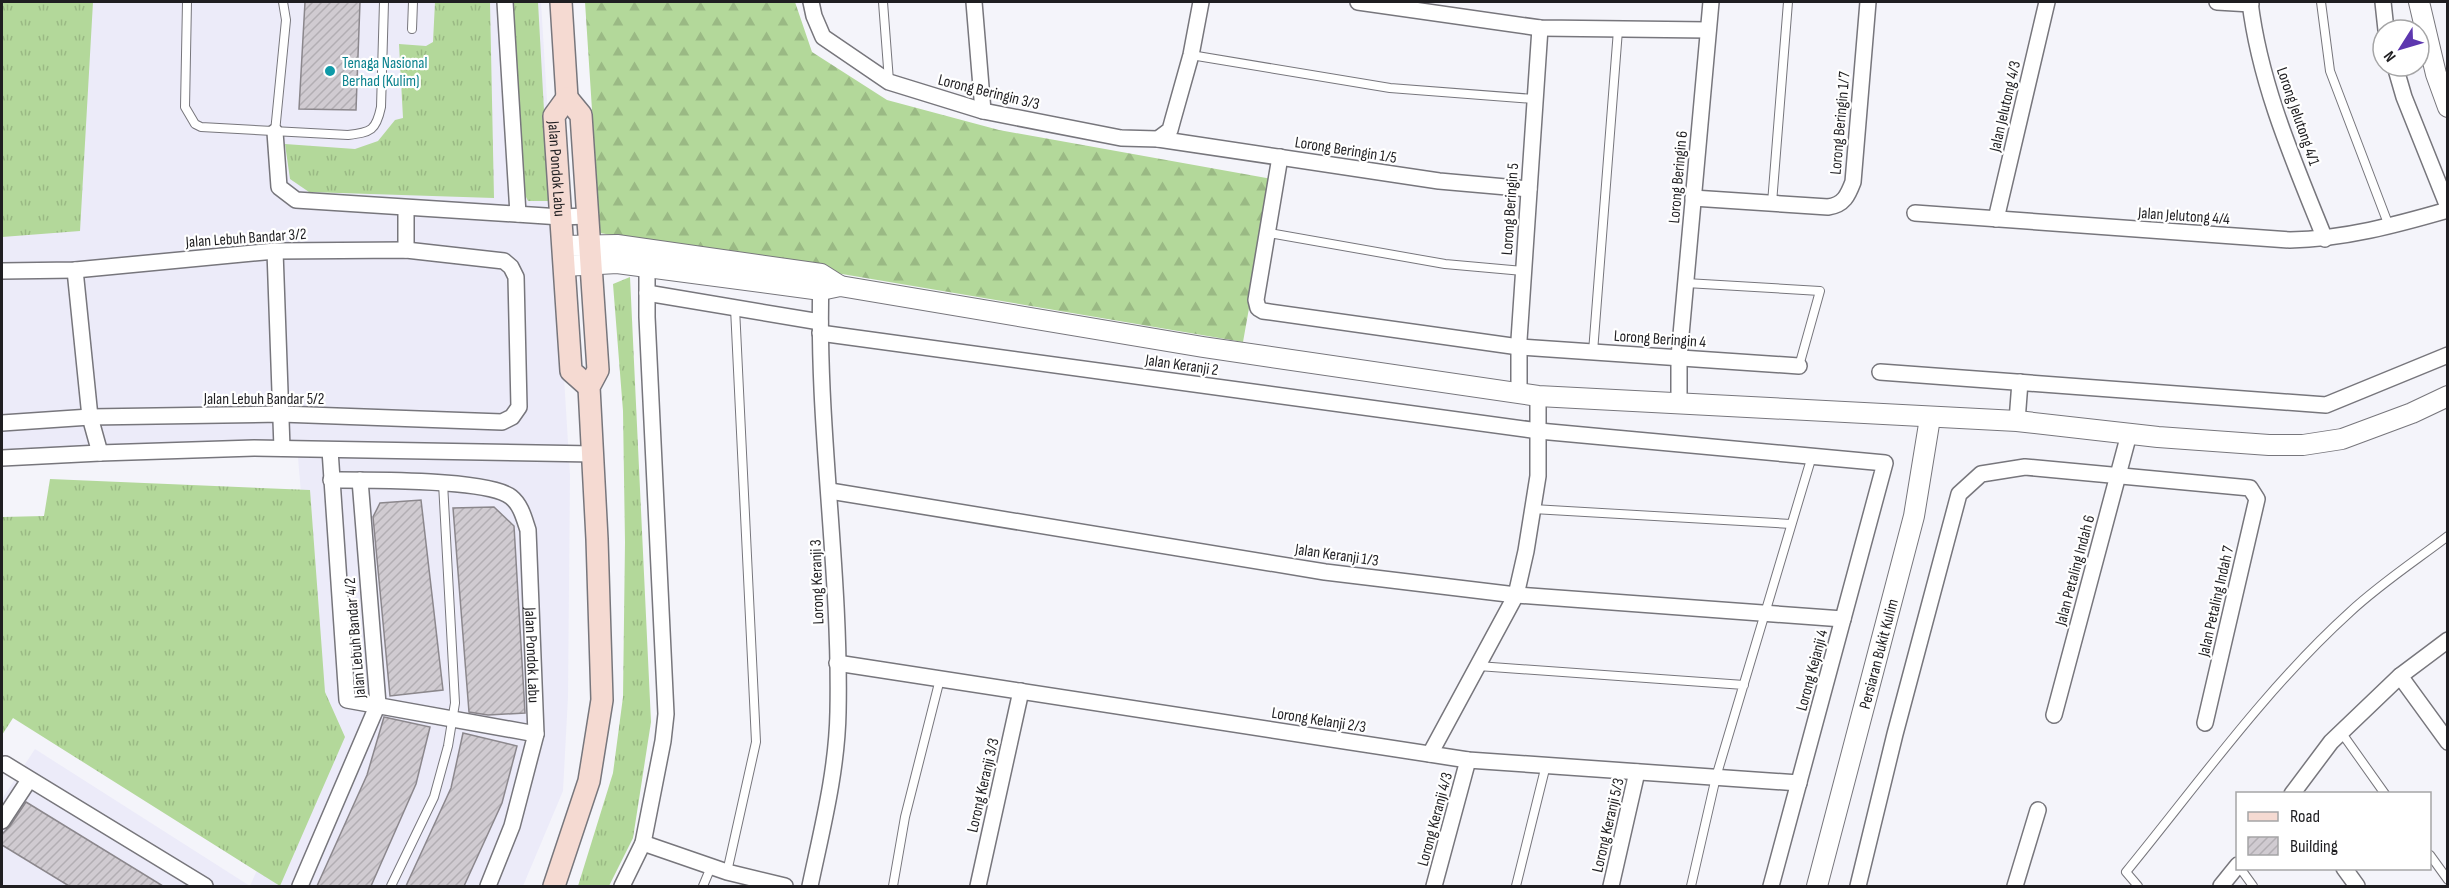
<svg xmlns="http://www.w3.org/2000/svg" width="2449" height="888" viewBox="0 0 2449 888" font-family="'Sofia Sans Condensed',sans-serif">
  <defs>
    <pattern id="grass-tufts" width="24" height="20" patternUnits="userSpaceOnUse" patternTransform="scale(1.5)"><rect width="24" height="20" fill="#b3d89a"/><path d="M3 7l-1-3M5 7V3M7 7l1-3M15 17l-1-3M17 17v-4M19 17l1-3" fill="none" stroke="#9ab984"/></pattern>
    <pattern id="forest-firs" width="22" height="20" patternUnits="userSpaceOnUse" patternTransform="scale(1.5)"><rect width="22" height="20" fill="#b3d89a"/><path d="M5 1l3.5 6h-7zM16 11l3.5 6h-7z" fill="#9ab984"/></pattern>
    <pattern id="building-hatch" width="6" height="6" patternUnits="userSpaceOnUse" patternTransform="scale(1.5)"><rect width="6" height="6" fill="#d0cbd1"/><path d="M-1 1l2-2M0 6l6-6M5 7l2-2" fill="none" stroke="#b2aeb3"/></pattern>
  </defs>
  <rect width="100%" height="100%" fill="#f4f4fa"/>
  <path fill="#ecebf9" d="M 2,2 L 541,2 L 570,475 L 568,697 L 563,791 L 523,886 L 250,886 L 320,728 L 298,457 L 2,454 Z
    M 35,749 L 250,886 L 2,886 L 2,799 Z"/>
  <path fill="url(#grass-tufts)" d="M 2,2 L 93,2 L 80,231 L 2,237 Z
    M 435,2 L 490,2 L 494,198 L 309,192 L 290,179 L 285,144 L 355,149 L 378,141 L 395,120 L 403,118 L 399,44 L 426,46 L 433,42 Z
    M 513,2 L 538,2 L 549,201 L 528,201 L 520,185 Z
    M 630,277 L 651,722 L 633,838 L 609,886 L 578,886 L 613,773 L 623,697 L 625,542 L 623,411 L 613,284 Z
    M 50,479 L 310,490 L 325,692 L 345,737 L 280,886 L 13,718 L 2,735 L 2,517 L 44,516 Z"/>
  <path fill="url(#forest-firs)" d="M 585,2 L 795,2 L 812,52 L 887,100 L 999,130 L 1272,179 L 1243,342 L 600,233 Z"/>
  <path fill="url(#building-hatch)" stroke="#8b878c" stroke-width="1.5" d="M 305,2 L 360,2 L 356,110 L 299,109 Z
    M 421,500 L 443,690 L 390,696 L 373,517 L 380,503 Z
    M 494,507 L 514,526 L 525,713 L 488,715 L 469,712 L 453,508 Z
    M 384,717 L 430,727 L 416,784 L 371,886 L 317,886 L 367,775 Z
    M 463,733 L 517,746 L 502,803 L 464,886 L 406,886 L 451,788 Z
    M 26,802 L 163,886 L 69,886 L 2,845 L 2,834 L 10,826 Z"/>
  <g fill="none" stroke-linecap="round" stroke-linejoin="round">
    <defs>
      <path id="service" d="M 187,2 L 185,107 L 195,124 L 201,127 L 348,135 C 371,132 376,131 381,107 L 384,2
        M 883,2 L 889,81
        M 2321,2 L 2330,71 L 2389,226
        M 412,29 L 413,2
        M 1191,55 L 1390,88 L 1534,99
        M 275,132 L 286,20 L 283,2
        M 1772,203 L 1788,2
        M 1269,233 L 1445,264 L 1523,271
        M 1686,283 L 1820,291 L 1799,366
        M 1593,352 L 1618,30
        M 1533,509 L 1791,524
        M 1478,666 L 1744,685
        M 2341,732 L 2385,794
        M 2430,855 L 2448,880
        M 2240,868 L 2253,886
        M 727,872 L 756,742 L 735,308
        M 391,886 L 434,797 L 448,746 L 455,703 L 443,483
        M 703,886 L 711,867
        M 893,886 L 905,817 L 940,679
        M 1516,886 L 1546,765
        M 1691,886 L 1716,777 L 1812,456
        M 2138,886 L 2126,872 C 2198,784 2265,689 2350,612 C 2380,584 2415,561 2448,536"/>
      <g id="minor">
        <path d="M 505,2 L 518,214"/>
        <path d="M 811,2 L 814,16 L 823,37 L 889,82 L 983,111 L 1121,138 L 1158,139 L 1170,130 L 1173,119 L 1191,55 L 1201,2"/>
        <path d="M 974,2 L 983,111"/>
        <path d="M 1358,2 L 1540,28 L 1708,30"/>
        <path d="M 2217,2 L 2251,4"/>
        <path d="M 2250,2 C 2260,85 2294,162 2325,239"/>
        <path d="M 2383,2 L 2386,30"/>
        <path d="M 2395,66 L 2404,97 L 2448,207"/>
        <path d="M 275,132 L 279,187 L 296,200 L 561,217 L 587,216"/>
        <path d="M 1158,139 L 1439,181 L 1529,189"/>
        <path d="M 1280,157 L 1256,300 L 1258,308 L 1263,311 L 1519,347 L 1799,366"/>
        <path d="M 1693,198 L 1828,207 C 1844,205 1848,195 1853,182 L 1868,2"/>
        <path d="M 1915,213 L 2290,240 C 2344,239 2396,225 2448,210"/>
        <path d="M 1996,219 L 2047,2"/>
        <path d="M 406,250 L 406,208"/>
        <path d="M 275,251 L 282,448"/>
        <path d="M 75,270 L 90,417 L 100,453"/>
        <path d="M 2,271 L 75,270 L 275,251 L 406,250 L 504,261 L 511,267 L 516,277 L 519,407 L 512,417 L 502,422 L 281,414 L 90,417 L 2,423"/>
        <path d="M 647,293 L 820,322"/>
        <path d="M 820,333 L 1539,431 L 1885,463 L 1771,886"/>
        <path d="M 1880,372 L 2326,405 L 2448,355"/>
        <path d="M 1519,393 L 1519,340 L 1540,28"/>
        <path d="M 1679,402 L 1679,357 L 1711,2"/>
        <path d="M 2017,421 L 2020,382"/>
        <path d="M 330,450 L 347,700 L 536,734"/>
        <path d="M 2,458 L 100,453 L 254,448 L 594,454"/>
        <path id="s1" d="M 331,480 C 364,480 489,479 511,497 C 521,505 524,518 528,530 L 536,734 L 512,826 L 488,886"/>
        <path d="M 830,491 L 1325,572 L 1516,595 L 1843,619"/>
        <path d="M 837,663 L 1468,760 L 1799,783"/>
        <path d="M 2400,676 L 2448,742"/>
        <path d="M 2054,715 L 2129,434"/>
        <path d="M 1430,754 L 1516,595 L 1526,551 L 1538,476 L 1538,396"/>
        <path d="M 5,764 L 205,886"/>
        <path d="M 2292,794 L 2331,742 L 2400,676 L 2448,640"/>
        <path d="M 2,821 L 29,780"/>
        <path d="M 643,843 L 727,872 L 785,886"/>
        <path d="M 2344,868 L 2357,886"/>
        <path d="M 300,886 L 378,704 L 360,480"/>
        <path d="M 622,886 L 643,843 L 663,741 L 666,714 L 647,317 L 647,267"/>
        <path d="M 810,886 C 822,829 837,771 838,712 C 841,568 816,424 821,280"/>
        <path d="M 978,886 L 1021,691"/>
        <path d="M 1434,886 L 1468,760"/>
        <path d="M 1611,886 L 1637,772"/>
        <path d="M 1858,886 L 1895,734 L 1959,494 L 1981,474 L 2025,467 L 2250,488 L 2257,499 L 2205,723"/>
        <path d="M 2015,886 L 2038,810"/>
        <path d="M 2221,886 L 2238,865"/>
      </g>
      <g id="tertiary">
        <path d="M 2419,2 L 2436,74 L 2448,107"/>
        <path d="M 563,246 L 617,245 L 821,274 L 840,286"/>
        <path d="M 564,266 L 617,263 L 821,290 L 840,286 L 1203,347 L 1538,396 L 2017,421 L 2158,437 L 2269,445 L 2303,445 L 2342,439 L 2412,413 L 2448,396"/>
        <path id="s2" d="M 1817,886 L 1914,516 L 1930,418"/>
      </g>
      <g id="secondary">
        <path d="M 561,2 L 567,98"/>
        <path id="s3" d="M 567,98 L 554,116 L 571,371 L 589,387"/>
        <path d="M 554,886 L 589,781 L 602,700 L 597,539 L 589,387 L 598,370 L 581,115 L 567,98"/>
      </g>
    </defs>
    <use href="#service" stroke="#77767c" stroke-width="10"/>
    <use href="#minor" stroke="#77767c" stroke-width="18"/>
    <use href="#tertiary" stroke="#77767c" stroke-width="22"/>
    <use href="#secondary" stroke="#77767c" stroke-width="24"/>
    <use href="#service" stroke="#fff" stroke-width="8"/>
    <use href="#minor" stroke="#fff" stroke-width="15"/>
    <use href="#tertiary" stroke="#fff" stroke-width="20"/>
    <use href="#secondary" stroke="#f5dad2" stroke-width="21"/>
  </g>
  <circle fill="#0f9aa8" stroke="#fff" stroke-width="2" cx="330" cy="71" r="6"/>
  <g text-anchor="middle" stroke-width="4.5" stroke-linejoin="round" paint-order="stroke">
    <g font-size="16" fill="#0d838f" stroke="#fff" text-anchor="start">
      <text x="342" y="68">Tenaga Nasional<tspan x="342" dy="18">Berhad (Kulim)</tspan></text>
    </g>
    <g font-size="16" fill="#1f1e21" stroke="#fff">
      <text transform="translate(989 91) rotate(14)" y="6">Lorong Beringin 3/3</text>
      <text transform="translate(2004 106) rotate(-77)" y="6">Jalan Jelutong 4/3</text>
      <text transform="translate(2299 116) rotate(71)" y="6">Lorong Jelutong 4/1</text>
      <text transform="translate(1839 123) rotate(-85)" y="6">Lorong Beringin 1/7</text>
      <text transform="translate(1346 149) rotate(9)" y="6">Lorong Beringin 1/5</text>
      <text dy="6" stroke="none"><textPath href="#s3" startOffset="75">Jalan Pondok Labu</textPath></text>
      <text transform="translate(1677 177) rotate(-85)" y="6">Lorong Beringin 6</text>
      <text transform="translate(1509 209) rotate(-86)" y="6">Lorong Beringin 5</text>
      <text transform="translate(2184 215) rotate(4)" y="6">Jalan Jelutong 4/4</text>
      <text transform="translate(246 237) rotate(-4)" y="6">Jalan Lebuh Bandar 3/2</text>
      <text transform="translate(1660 338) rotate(4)" y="6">Lorong Beringin 4</text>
      <text transform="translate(1182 364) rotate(8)" y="6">Jalan Keranji 2</text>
      <text x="264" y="404">Jalan Lebuh Bandar 5/2</text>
      <text transform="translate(1337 554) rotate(8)" y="6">Jalan Keranji 1/3</text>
      <text transform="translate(2074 570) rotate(-75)" y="6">Jalan Petaling Indah 6</text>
      <text transform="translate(816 582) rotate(-92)" y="6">Lorong Keranji 3</text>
      <text transform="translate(2215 601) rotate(-77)" y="6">Jalan Petaling Indah 7</text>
      <text transform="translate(354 638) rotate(-95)" y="6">Jalan Lebuh Bandar 4/2</text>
      <text dy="6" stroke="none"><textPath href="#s2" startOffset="240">Persiaran Bukit Kulim</textPath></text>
      <text dy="6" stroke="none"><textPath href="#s1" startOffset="345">Jalan Pondok Labu</textPath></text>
      <text transform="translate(1811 670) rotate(-75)" y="6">Lorong Kejanji 4</text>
      <text transform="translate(1319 719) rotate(9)" y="6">Lorong Kelanji 2/3</text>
      <text transform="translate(982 785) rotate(-77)" y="6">Lorong Keranji 3/3</text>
      <text transform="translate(1434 819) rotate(-75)" y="6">Lorong Keranji 4/3</text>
      <text transform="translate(1607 825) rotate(-77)" y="6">Lorong Keranji 5/3</text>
    </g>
  </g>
  <rect width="2449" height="888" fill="none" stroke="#1f1e21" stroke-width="6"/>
  <rect x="2236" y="792" width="195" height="78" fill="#ffffff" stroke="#a5a5a6" stroke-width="1.5"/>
  <rect x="2248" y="812" width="30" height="9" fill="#f5dad2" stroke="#a5a5a6" stroke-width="1.5"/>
  <text x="2290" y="822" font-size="18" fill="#1f1e21">Road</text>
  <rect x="2248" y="837" width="30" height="18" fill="url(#building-hatch)" stroke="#a5a5a6" stroke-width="1.5"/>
  <text x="2290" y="852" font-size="18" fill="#1f1e21">Building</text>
  <g transform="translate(2401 48) rotate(233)"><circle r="28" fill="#ffffff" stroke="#a5a5a6" stroke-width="1.5"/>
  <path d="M0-4.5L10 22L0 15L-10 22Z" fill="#5d37af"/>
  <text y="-9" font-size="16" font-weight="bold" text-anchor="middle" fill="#1f1e21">N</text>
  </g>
</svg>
